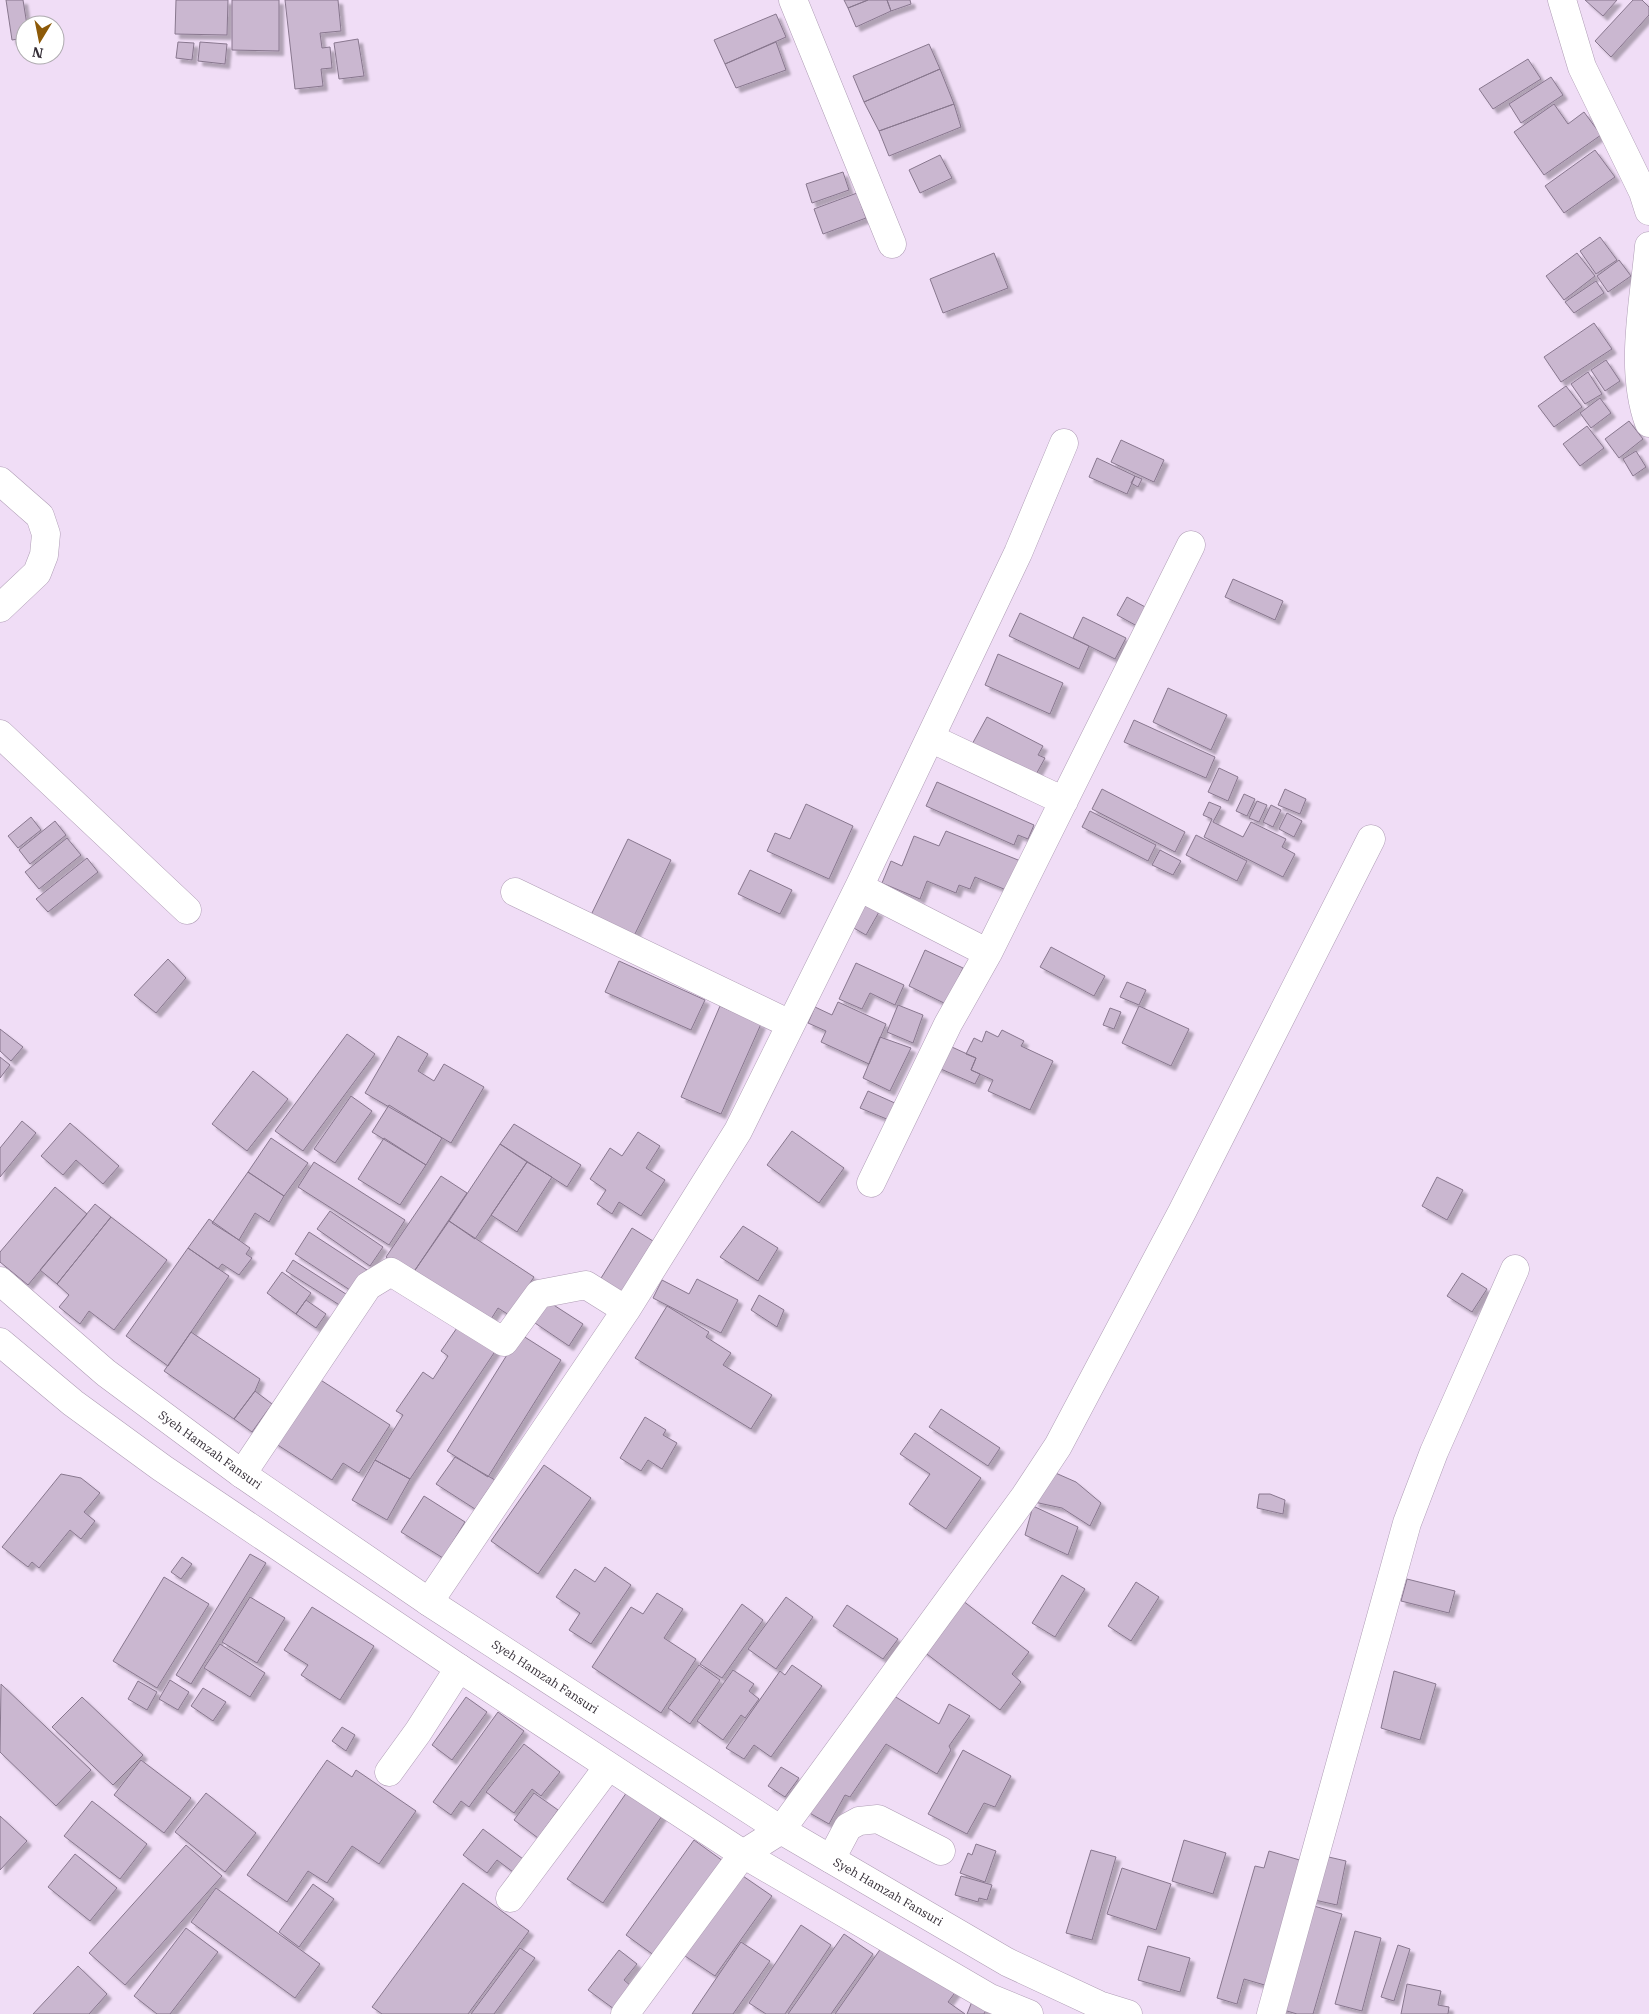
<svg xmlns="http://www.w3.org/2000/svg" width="1649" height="2014" viewBox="0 0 1649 2014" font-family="'IBM Plex Serif',serif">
  <defs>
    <filter id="shadow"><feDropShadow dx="4.5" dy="4.5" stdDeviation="1" flood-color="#0004"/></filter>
  </defs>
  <rect width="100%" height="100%" fill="#f0ddf6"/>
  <path fill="#cab7d0" stroke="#88778e" filter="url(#shadow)" d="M 6,0 L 23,0 L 27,25 L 25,38 L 12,40 Z
    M 176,0 L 228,0 L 227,35 L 175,34 Z
    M 232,0 L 279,0 L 279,51 L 232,50 Z
    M 285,0 L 338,0 L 341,31 L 320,33 L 322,48 L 330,47 L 332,68 L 321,69 L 323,86 L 295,89 Z
    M 844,0 L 868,0 L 848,8 Z
    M 868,0 L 887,0 L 891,11 L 856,27 L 848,8 Z
    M 887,0 L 910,0 L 911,4 L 891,11 Z
    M 1585,0 L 1617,0 L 1603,16 Z
    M 1633,0 L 1642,0 L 1649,7 L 1649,15 L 1611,57 L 1595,41 Z
    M 776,14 L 786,37 L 725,64 L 714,40 Z
    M 358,39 L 364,76 L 339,79 L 334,43 Z
    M 178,42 L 194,43 L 192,60 L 176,58 Z
    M 200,42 L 227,44 L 225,64 L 198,61 Z
    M 776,42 L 786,70 L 736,88 L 725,64 Z
    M 929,44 L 940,69 L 864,102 L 853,76 Z
    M 1528,59 L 1541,79 L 1493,109 L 1479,89 Z
    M 940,69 L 954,104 L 879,131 L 864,102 Z
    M 1551,77 L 1563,95 L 1521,123 L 1509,104 Z
    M 954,104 L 961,127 L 889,156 L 879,131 Z
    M 1554,104 L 1568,124 L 1584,112 L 1601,135 L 1544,175 L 1514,132 Z
    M 1595,150 L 1615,177 L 1564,213 L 1545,186 Z
    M 940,155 L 952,178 L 920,193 L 909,170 Z
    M 843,172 L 849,190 L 812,203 L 806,184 Z
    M 857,193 L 866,218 L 823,234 L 814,209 Z
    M 1600,237 L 1617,260 L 1596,274 L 1580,251 Z
    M 994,253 L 1008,288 L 943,313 L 930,279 Z
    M 1577,253 L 1595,276 L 1564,300 L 1546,276 Z
    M 1619,260 L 1631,276 L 1608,292 L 1597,276 Z
    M 1596,281 L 1604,293 L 1574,313 L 1565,302 Z
    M 1594,323 L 1612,349 L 1561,382 L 1544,357 Z
    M 1606,360 L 1620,381 L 1605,391 L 1591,370 Z
    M 1588,372 L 1602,394 L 1585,404 L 1571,384 Z
    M 1566,386 L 1582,407 L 1554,427 L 1538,406 Z
    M 1600,398 L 1611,413 L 1591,428 L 1580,413 Z
    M 1629,421 L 1643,439 L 1619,458 L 1605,439 Z
    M 1587,426 L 1604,448 L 1580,466 L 1563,444 Z
    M 1121,440 L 1164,460 L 1154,482 L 1111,462 Z
    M 1636,451 L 1646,467 L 1633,476 L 1623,459 Z
    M 1097,458 L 1135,476 L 1127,494 L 1089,477 Z
    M 1135,476 L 1142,479 L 1138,487 L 1131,483 Z
    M 1233,579 L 1283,601 L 1275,620 L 1225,597 Z
    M 1127,597 L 1147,608 L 1137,626 L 1117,615 Z
    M 1020,613 L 1089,646 L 1079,669 L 1009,636 Z
    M 1083,617 L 1126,638 L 1115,659 L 1073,638 Z
    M 998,654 L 1063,683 L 1050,714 L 985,685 Z
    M 1168,688 L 1227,715 L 1211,750 L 1153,722 Z
    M 987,717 L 1043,746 L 1038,755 L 1045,758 L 1033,780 L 970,748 Z
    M 1134,720 L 1215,757 L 1206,778 L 1124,742 Z
    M 1219,768 L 1238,777 L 1228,801 L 1208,792 Z
    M 937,782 L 1034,825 L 1028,839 L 1018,835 L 1014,845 L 926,806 Z
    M 1102,789 L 1185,832 L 1175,852 L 1092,809 Z
    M 1285,789 L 1306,799 L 1300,814 L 1278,805 Z
    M 1244,794 L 1255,799 L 1247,816 L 1236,811 Z
    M 1257,801 L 1267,805 L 1259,822 L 1249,818 Z
    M 1209,802 L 1221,807 L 1213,822 L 1243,837 L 1251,822 L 1286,839 L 1282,847 L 1295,854 L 1283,877 L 1204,837 L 1212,819 L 1203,815 Z
    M 806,804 L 853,826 L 829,879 L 767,851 L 775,833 L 790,839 Z
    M 1271,805 L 1281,810 L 1273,827 L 1263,822 Z
    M 1090,811 L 1156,845 L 1148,861 L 1082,827 Z
    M 1287,813 L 1302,821 L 1294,837 L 1279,829 Z
    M 31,817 L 41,830 L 18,848 L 8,836 Z
    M 55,821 L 66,835 L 30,864 L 19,850 Z
    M 946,831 L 1023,862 L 1011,892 L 975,877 L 970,889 L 959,885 L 956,893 L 927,881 L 920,899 L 882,883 L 891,861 L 902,866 L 914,836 L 939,846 Z
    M 1196,835 L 1247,861 L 1237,881 L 1186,855 Z
    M 67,838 L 81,855 L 39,889 L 25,872 Z
    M 628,839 L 671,860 L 633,938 L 590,917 Z
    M 1160,850 L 1181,861 L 1173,875 L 1152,865 Z
    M 87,858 L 98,872 L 48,912 L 36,899 Z
    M 750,870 L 792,890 L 780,914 L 738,894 Z
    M 865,905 L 879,912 L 866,935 L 852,927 Z
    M 1051,947 L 1105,976 L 1094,996 L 1040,967 Z
    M 925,950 L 963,968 L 946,1004 L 909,986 Z
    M 168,959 L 186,978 L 156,1013 L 134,995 Z
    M 619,961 L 705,1000 L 691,1030 L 605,992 Z
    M 856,963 L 904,985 L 895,1005 L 870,993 L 862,1009 L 839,999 Z
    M 1127,982 L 1146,990 L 1139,1005 L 1120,997 Z
    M 838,1002 L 886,1024 L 869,1064 L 821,1042 L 826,1031 L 808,1023 L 815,1007 L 832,1015 Z
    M 898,1005 L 923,1015 L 913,1043 L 887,1032 Z
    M 720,1006 L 761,1024 L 721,1114 L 681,1097 Z
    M 1139,1006 L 1189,1029 L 1171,1066 L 1122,1043 Z
    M 1110,1008 L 1121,1012 L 1114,1029 L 1103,1025 Z
    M 0,1029 L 23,1047 L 11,1061 L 0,1051 Z
    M 1002,1030 L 1024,1041 L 1021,1046 L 1053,1061 L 1030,1110 L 988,1091 L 993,1080 L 971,1070 L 976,1058 L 966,1054 L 974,1038 L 982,1042 L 986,1031 L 998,1037 Z
    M 347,1034 L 375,1054 L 303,1151 L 275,1131 Z
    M 398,1036 L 428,1054 L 418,1071 L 434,1081 L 444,1064 L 484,1087 L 451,1143 L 365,1093 Z
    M 880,1037 L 911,1048 L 890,1091 L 863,1078 Z
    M 943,1043 L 976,1058 L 971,1070 L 980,1074 L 975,1084 L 934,1066 Z
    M 0,1057 L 10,1065 L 0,1078 Z
    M 253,1071 L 288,1099 L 247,1151 L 212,1124 Z
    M 868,1091 L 897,1104 L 889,1120 L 860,1108 Z
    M 351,1096 L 372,1111 L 335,1163 L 314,1149 Z
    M 389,1105 L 442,1138 L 426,1165 L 372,1132 Z
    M 22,1121 L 36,1133 L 0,1177 L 0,1148 Z
    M 70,1123 L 119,1166 L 103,1184 L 76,1160 L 63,1175 L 41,1156 Z
    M 514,1124 L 581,1165 L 567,1187 L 500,1144 Z
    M 792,1131 L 844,1168 L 819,1203 L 767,1165 Z
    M 638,1132 L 660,1146 L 646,1168 L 665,1180 L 641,1216 L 619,1202 L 612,1214 L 597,1204 L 606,1190 L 590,1179 L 610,1148 L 622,1156 Z
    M 271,1138 L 308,1163 L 284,1196 L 248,1172 Z
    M 384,1138 L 426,1165 L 400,1205 L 358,1179 Z
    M 500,1144 L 527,1162 L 475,1239 L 449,1221 Z
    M 314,1162 L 405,1220 L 389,1245 L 298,1187 Z
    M 527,1162 L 552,1177 L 517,1232 L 491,1215 Z
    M 248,1172 L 284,1196 L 269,1222 L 255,1213 L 239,1240 L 212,1223 Z
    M 441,1176 L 467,1193 L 411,1276 L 386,1257 Z
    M 1437,1177 L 1463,1190 L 1447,1220 L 1422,1206 Z
    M 55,1187 L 87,1214 L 28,1285 L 0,1262 L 0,1252 Z
    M 95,1204 L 111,1217 L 57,1284 L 40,1270 Z
    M 330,1211 L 383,1247 L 370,1266 L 317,1229 Z
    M 111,1217 L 167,1260 L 114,1330 L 89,1311 L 80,1324 L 59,1307 L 69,1295 L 57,1284 Z
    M 209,1219 L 250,1248 L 246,1254 L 252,1258 L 239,1275 L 222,1264 L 218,1269 L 188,1248 Z
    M 449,1221 L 534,1277 L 509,1315 L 498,1308 L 488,1324 L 411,1276 Z
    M 743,1226 L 778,1248 L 758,1281 L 720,1257 Z
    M 632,1228 L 653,1241 L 619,1296 L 598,1283 Z
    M 309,1232 L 367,1270 L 353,1292 L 295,1254 Z
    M 188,1248 L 229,1276 L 168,1366 L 126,1336 Z
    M 293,1260 L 349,1296 L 341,1306 L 286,1271 Z
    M 282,1272 L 311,1293 L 296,1314 L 267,1293 Z
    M 1462,1273 L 1487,1289 L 1472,1312 L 1447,1296 Z
    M 697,1279 L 738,1300 L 721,1333 L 653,1298 L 662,1280 L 689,1294 Z
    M 759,1295 L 784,1310 L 777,1327 L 751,1310 Z
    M 306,1300 L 326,1314 L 316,1328 L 296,1314 Z
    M 549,1302 L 583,1324 L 569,1346 L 535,1323 Z
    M 667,1306 L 709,1332 L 706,1337 L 731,1353 L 723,1365 L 772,1395 L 751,1429 L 635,1358 Z
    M 459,1325 L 496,1350 L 410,1479 L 375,1460 L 403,1415 L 396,1411 L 423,1372 L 433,1379 L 448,1356 L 441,1351 Z
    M 191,1332 L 260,1379 L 255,1391 L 234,1419 L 164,1371 Z
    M 520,1334 L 561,1360 L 488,1477 L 447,1451 Z
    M 316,1377 L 390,1425 L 359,1473 L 343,1463 L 332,1480 L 273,1442 Z
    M 255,1391 L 272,1404 L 252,1432 L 234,1419 Z
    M 941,1409 L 1000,1448 L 988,1466 L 929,1427 Z
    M 645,1417 L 666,1430 L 663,1435 L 677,1443 L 662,1469 L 648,1460 L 641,1471 L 620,1458 Z
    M 915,1433 L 981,1478 L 946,1529 L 909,1504 L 930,1474 L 900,1454 Z
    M 455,1457 L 495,1480 L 475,1509 L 436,1484 Z
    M 375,1460 L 410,1479 L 387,1520 L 352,1500 Z
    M 544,1465 L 591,1498 L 538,1574 L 491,1541 Z
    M 1051,1471 L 1076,1482 L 1101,1503 L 1090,1526 L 1062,1508 L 1034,1502 Z
    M 61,1474 L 81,1478 L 100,1493 L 84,1512 L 95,1521 L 81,1539 L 70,1530 L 39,1568 L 32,1562 L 28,1567 L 2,1547 Z
    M 1259,1494 L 1270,1494 L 1285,1500 L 1283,1514 L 1257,1508 Z
    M 424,1496 L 465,1522 L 443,1558 L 401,1532 Z
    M 1033,1506 L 1078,1527 L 1068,1555 L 1025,1535 Z
    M 250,1554 L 266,1563 L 191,1684 L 176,1675 Z
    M 182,1557 L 192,1564 L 181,1579 L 171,1572 Z
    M 605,1567 L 631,1585 L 591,1644 L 569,1630 L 580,1613 L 556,1597 L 575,1569 L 595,1582 Z
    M 1062,1575 L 1085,1589 L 1055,1637 L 1032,1623 Z
    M 164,1577 L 209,1604 L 157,1688 L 113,1661 Z
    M 1407,1579 L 1455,1591 L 1449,1613 L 1401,1601 Z
    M 1136,1582 L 1159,1597 L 1131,1641 L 1108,1626 Z
    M 657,1593 L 683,1609 L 664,1638 L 696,1659 L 661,1713 L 592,1667 L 631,1607 L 643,1614 Z
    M 250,1597 L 285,1618 L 257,1663 L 222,1642 Z
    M 786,1597 L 813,1617 L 776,1669 L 748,1649 Z
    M 958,1597 L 1029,1652 L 1012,1674 L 1021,1682 L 1000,1710 L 919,1648 Z
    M 742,1604 L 763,1620 L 722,1678 L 700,1664 Z
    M 847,1605 L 898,1639 L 883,1659 L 833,1626 Z
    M 312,1607 L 374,1646 L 340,1700 L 301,1675 L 308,1665 L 284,1650 Z
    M 220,1644 L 265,1673 L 250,1697 L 204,1668 Z
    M 699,1665 L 720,1680 L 690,1724 L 668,1708 Z
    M 792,1665 L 822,1686 L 771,1757 L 754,1745 L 744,1759 L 726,1748 L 780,1671 L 785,1675 Z
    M 733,1670 L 754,1684 L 749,1691 L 759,1699 L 745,1718 L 741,1715 L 723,1740 L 697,1721 Z
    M 1394,1671 L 1436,1684 L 1420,1740 L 1381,1728 Z
    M 170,1680 L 189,1692 L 178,1710 L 159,1699 Z
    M 138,1681 L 157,1692 L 147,1710 L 128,1699 Z
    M 1,1684 L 91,1770 L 56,1806 L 0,1752 Z
    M 203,1688 L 226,1702 L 213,1721 L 191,1706 Z
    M 891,1694 L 939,1724 L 949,1704 L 970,1716 L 949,1746 L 951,1750 L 937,1774 L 886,1744 L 850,1797 L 845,1795 L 829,1824 L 806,1811 Z
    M 82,1697 L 143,1755 L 113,1785 L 52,1727 Z
    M 466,1697 L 487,1712 L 452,1760 L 432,1745 Z
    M 498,1712 L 524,1731 L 469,1807 L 461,1801 L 451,1815 L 433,1802 Z
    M 342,1727 L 355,1735 L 346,1751 L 332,1741 Z
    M 524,1744 L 560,1772 L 541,1796 L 532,1789 L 514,1813 L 486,1792 Z
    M 963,1750 L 1011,1776 L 995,1807 L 984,1803 L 967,1834 L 928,1814 Z
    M 141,1760 L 191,1798 L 164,1833 L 114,1795 Z
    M 327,1760 L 352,1777 L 356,1770 L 416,1811 L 379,1864 L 352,1846 L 327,1883 L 308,1871 L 287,1902 L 247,1875 Z
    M 781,1767 L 799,1778 L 785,1797 L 768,1786 Z
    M 629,1789 L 664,1813 L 603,1903 L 567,1879 Z
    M 206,1793 L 256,1833 L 225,1872 L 175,1832 Z
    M 534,1793 L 558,1810 L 538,1838 L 514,1820 Z
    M 92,1801 L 147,1844 L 120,1879 L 64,1836 Z
    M 0,1816 L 27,1841 L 0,1870 Z
    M 483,1829 L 523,1859 L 513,1872 L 497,1860 L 487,1873 L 463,1855 Z
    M 694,1840 L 723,1861 L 655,1956 L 626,1935 Z
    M 1184,1840 L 1226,1853 L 1213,1894 L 1172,1881 Z
    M 976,1844 L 996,1851 L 985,1882 L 960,1873 L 968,1853 L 972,1855 Z
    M 186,1845 L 222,1876 L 125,1985 L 89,1953 Z
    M 1091,1850 L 1116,1857 L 1092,1940 L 1066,1933 Z
    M 1269,1851 L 1303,1861 L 1268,1986 L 1244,1979 L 1237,2004 L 1217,1998 L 1255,1866 L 1264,1868 Z
    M 75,1854 L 117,1888 L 90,1921 L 48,1887 Z
    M 1320,1855 L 1346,1861 L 1337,1905 L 1310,1899 Z
    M 1122,1868 L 1171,1884 L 1156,1930 L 1107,1914 Z
    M 740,1874 L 772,1896 L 715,1976 L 682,1954 Z
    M 961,1876 L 992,1885 L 987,1900 L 979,1898 L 978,1902 L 955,1895 Z
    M 463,1883 L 529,1931 L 468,2014 L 382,2014 L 372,2007 Z
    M 313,1884 L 334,1899 L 299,1947 L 279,1932 Z
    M 216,1888 L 320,1964 L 295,1998 L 191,1922 Z
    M 1307,1904 L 1342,1914 L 1313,2014 L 1297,2014 L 1277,2008 Z
    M 801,1925 L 831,1945 L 785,2014 L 766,2014 L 749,2003 Z
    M 186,1928 L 218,1952 L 170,2014 L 157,2014 L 134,1996 Z
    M 1355,1931 L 1381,1938 L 1362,2011 L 1335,2004 Z
    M 844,1934 L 873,1954 L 831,2014 L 788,2014 Z
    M 886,1941 L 957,1990 L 948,2002 L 965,2014 L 835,2014 Z
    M 741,1942 L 770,1961 L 733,2014 L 692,2014 Z
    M 1398,1945 L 1410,1949 L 1394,2001 L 1381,1997 Z
    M 1148,1946 L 1190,1958 L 1180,1992 L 1138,1980 Z
    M 520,1948 L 535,1958 L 494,2014 L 471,2014 Z
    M 619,1950 L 637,1964 L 624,1980 L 631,1986 L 614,2009 L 588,1990 Z
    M 78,1966 L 107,1994 L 89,2014 L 33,2014 Z
    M 1407,1984 L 1441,1991 L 1438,2005 L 1449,2007 L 1448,2014 L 1401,2014 Z
    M 973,1999 L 988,2006 L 984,2014 L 967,2014 Z"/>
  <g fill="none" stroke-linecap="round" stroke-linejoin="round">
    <defs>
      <path id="minor" d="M 793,0 L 892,244
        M 1562,0 L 1582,67 L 1643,192 L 1649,211
        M 1649,246 C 1644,302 1629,369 1649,423
        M 0,481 L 40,516 L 46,534 L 44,555 L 37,573 L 0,608
        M 0,734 L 187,910
        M 930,738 L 1064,801
        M 859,887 L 988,953
        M 515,892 L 790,1024
        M 871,1183 L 948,1024 L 988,953 L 1191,545
        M 242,1474 L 368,1286 L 391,1272 L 504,1342 L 539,1294 L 586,1285 L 626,1310 L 738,1131 L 859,887 L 1018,553 L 1064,443
        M 429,1602 L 626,1310
        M 389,1772 L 418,1732 L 459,1668
        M 831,1859 L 848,1827 L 859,1821 L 878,1819 L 941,1851
        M 510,1898 L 608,1767
        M 625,2014 L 743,1854 L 781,1830 L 1025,1496 L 1058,1446 L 1182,1212 L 1371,839
        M 1271,2014 L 1407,1523 L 1434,1452 L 1515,1269"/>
      <path id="major" d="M 0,1281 L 106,1373 L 242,1474 L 429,1602 L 781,1830 L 1007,1962 L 1099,2005 L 1128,2014
        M 0,1342 L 73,1403 L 162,1468 L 459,1668 L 743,1854 L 990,1998 L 1029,2014"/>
    </defs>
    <use href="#minor" stroke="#af9db5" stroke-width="29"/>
    <use href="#major" stroke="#af9db5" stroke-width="29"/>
    <use href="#minor" stroke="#fff" stroke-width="28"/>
    <use href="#major" stroke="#fff" stroke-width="28"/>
  </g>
  <g text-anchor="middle" stroke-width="4.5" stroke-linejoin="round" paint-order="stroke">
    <g font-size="12" fill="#342d36" stroke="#fff">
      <text transform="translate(210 1450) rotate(36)" y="4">Syeh Hamzah Fansuri</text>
      <text transform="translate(545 1677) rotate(33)" y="4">Syeh Hamzah Fansuri</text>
      <text transform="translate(888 1892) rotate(30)" y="4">Syeh Hamzah Fansuri</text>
    </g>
  </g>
  <g transform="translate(40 40) rotate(190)"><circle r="24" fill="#ffffff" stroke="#aeabaf"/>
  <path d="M0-4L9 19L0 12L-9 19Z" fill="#8d5a08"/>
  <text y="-8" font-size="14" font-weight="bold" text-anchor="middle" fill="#342d36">N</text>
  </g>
</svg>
